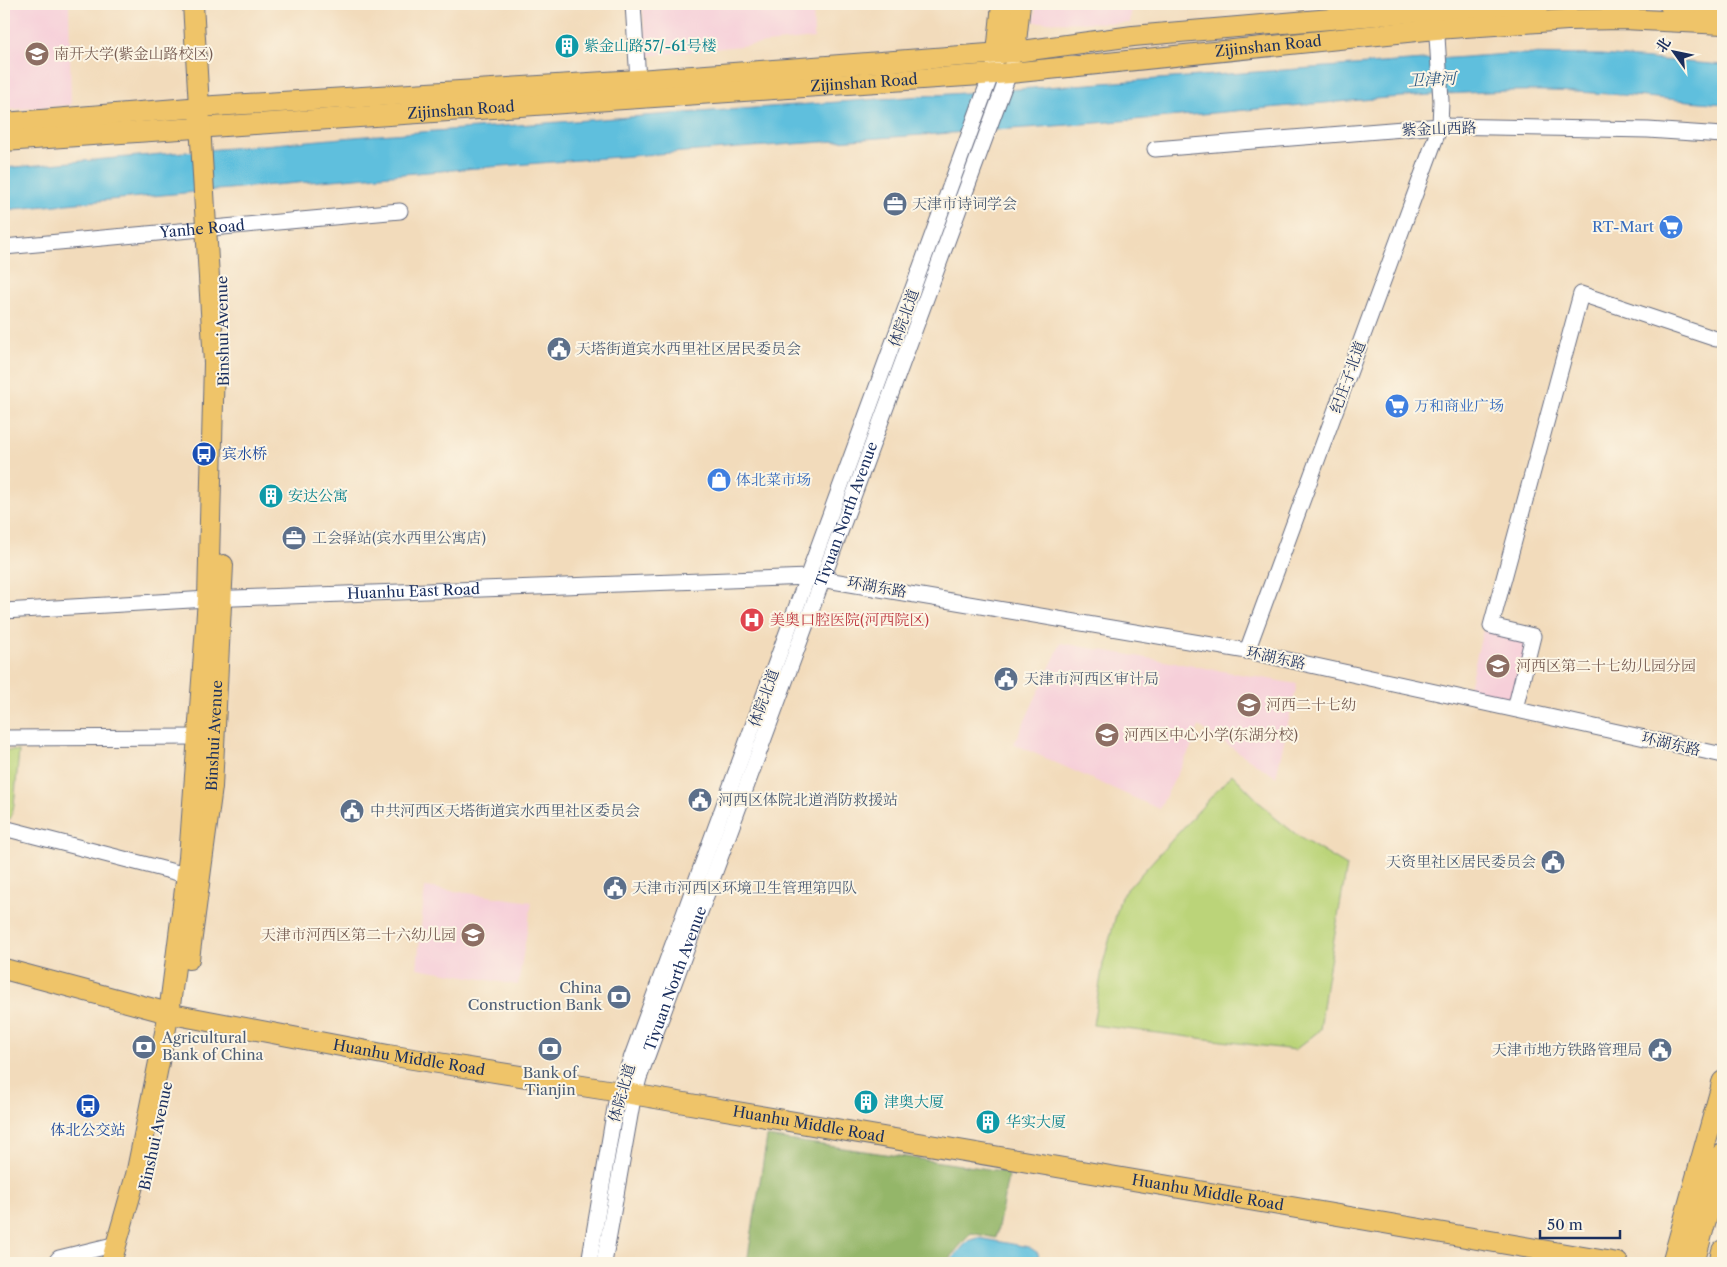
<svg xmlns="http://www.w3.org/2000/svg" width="1727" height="1267" viewBox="0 0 1727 1267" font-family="'Libre Caslon Text','Noto Serif SC',serif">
  <rect width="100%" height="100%" fill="#fcf5e5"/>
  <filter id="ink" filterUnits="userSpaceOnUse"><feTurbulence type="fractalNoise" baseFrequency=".02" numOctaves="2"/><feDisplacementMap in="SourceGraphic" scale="10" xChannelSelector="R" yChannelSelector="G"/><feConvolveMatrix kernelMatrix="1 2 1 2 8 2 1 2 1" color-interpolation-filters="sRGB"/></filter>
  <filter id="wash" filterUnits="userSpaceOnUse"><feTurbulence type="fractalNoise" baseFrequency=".0096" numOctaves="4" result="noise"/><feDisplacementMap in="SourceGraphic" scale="20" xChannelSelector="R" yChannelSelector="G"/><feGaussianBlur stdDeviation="1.12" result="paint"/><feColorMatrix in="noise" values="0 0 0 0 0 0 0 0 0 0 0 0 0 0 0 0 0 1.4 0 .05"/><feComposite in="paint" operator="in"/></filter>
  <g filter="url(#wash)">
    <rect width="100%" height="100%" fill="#f2dbbb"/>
    <path fill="#f6cfd9" d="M 4,4 L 69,4 L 71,105 L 4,110 Z
      M 642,4 L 813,4 L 814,38 L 647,56 Z
      M 1036,4 L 1132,4 L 1130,23 L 1034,22 Z
      M 1483,630 L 1529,641 L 1513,702 L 1468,691 Z
      M 1061,643 L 1297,684 L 1276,777 L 1199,726 L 1193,744 L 1159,809 L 1014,744 Z
      M 425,887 L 532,902 L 518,985 L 417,968 Z"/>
    <path fill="#bbd479" stroke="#6b826c" d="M 4,750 L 19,751 L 14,806 L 10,819 L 4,818 Z
      M 1232,774 L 1273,816 L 1302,839 L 1347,866 L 1327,979 L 1320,1030 L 1295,1050 L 1093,1025 L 1103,964 L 1121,896 Z"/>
    <path fill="#94b669" stroke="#587264" d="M 767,1137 L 1009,1172 L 996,1238 L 971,1233 L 945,1263 L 747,1263 Z"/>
    <path fill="#5fbfdd" stroke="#3d779e" d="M 1507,54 L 1601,55 L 1723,65 L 1723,104 C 1652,98 1579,89 1507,91 C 1351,97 1196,117 1040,127 C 695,150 349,176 4,210 L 4,168 L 365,136 Z
      M 978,1238 L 1029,1247 L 1038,1253 L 1040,1263 L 948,1263 L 968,1241 Z"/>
  </g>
  <g filter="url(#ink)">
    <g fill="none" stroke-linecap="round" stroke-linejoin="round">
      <defs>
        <g id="minor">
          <path d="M 633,4 L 638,80"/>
          <path d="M 1155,149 L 1440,126 L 1648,130 L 1723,135"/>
          <path id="s1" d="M 4,247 L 400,211"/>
          <path id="s2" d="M 4,611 L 208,599 L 809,577 L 1247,651 L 1723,755"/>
          <path d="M 1247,651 L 1440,126 L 1441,101 L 1436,20"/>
          <path d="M 1515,709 L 1533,636 L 1491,626 L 1581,294 L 1716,339"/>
          <path d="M 4,738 L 199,737"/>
          <path d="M 4,828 L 186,875"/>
          <path d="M 55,1263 L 59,1258 L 117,1244"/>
          <path d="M 589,1263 L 616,1102 L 624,1078 L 995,64"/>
          <path id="s3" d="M 604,1263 L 632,1104 L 639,1078 L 1012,65"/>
        </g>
        <g id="major">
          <path d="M 1669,4 L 1723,6"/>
          <path d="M 1015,52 L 1020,4"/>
          <path d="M 997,53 L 1002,4"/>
          <path d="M 4,123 L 214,106 L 638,80 L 1015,52 L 1133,36 L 1435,10 L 1540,4"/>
          <path id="s4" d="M 4,141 L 1010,73 L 1436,29 L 1567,20 L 1623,19 L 1723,24"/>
          <path id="s5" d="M 189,959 L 212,787 L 223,565"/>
          <path id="s6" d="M 4,969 L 172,1014 L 388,1055 L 620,1092 L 1618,1263"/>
          <path d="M 111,1263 L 136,1175 L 169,1013 L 189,858 L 208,599 L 214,363 L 193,4"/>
          <path d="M 1672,1263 L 1723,1081"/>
        </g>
        <path id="highway" d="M 1722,1087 L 1723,1083
          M 1693,1263 L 1723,1155
          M 1720,1263 L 1723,1251"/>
      </defs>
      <use href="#minor" stroke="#666b7f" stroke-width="17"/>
      <use href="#major" stroke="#666b7f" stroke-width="22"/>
      <use href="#highway" stroke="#666b7f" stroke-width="24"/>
      <use href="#minor" stroke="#fff" stroke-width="15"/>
      <use href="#major" stroke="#efc469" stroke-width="20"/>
      <use href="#highway" stroke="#efc469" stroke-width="22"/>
    </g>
  </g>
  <defs>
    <symbol id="building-disc" viewBox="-11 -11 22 22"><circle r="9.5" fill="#0f9aa8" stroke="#fcf5e5"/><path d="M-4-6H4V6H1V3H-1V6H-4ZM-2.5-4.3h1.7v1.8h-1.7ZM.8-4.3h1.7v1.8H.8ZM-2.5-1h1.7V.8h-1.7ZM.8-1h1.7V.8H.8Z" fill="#fff"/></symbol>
    <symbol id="university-disc" viewBox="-11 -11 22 22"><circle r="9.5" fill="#8d6e63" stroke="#fcf5e5"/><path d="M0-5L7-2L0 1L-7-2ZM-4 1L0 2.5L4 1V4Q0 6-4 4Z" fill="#fff"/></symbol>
    <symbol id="office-disc" viewBox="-11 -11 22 22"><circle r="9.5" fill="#5c6f8a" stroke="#fcf5e5"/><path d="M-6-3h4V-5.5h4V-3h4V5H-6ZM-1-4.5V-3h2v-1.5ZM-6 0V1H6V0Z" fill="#fff"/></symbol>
    <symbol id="supermarket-disc" viewBox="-11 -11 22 22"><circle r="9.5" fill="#3f7fe0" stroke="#fcf5e5"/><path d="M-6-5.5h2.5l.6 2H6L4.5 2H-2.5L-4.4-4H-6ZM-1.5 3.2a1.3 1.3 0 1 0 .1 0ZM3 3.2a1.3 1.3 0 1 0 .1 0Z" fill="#fff"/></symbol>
    <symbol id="civic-disc" viewBox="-11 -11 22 22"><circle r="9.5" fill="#5c6f8a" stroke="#fcf5e5"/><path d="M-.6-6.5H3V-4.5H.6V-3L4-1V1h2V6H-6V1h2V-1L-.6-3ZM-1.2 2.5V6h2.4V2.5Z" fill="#fff"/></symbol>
    <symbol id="bus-disc" viewBox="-11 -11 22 22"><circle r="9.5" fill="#1a4fb4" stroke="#fcf5e5"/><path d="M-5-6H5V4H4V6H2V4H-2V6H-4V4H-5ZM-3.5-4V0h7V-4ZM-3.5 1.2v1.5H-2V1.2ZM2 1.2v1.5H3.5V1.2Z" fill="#fff"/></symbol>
    <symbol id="shop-disc" viewBox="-11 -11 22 22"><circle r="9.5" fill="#3f7fe0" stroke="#fcf5e5"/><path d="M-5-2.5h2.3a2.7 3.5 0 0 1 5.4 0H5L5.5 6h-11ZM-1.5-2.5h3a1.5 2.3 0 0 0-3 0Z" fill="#fff"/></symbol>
    <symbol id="hospital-disc" viewBox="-11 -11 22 22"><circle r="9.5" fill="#e0444e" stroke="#fcf5e5"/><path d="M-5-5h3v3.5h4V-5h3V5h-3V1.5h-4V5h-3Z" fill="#fff"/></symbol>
    <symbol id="school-disc" viewBox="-11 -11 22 22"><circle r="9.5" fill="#8d6e63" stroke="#fcf5e5"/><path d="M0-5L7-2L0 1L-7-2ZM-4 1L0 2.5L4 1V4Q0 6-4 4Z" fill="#fff"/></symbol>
    <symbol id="bank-disc" viewBox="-11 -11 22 22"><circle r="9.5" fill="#5c6f8a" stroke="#fcf5e5"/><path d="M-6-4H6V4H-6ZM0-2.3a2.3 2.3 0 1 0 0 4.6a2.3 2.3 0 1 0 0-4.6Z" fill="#fff"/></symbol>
  </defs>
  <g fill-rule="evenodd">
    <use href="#building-disc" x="553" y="32" width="28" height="28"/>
    <use href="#university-disc" x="23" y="40" width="28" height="28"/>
    <use href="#office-disc" x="881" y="190" width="28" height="28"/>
    <use href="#supermarket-disc" x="1657" y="213" width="28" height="28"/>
    <use href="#civic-disc" x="545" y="335" width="28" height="28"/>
    <use href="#supermarket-disc" x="1383" y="392" width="28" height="28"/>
    <use href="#bus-disc" x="190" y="440" width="28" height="28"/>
    <use href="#shop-disc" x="705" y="466" width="28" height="28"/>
    <use href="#building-disc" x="257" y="482" width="28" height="28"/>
    <use href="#office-disc" x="280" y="524" width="28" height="28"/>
    <use href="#hospital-disc" x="738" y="606" width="28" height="28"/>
    <use href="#school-disc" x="1484" y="652" width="28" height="28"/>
    <use href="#civic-disc" x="992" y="665" width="28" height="28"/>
    <use href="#school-disc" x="1235" y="691" width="28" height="28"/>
    <use href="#school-disc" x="1093" y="721" width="28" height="28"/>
    <use href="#civic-disc" x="686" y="786" width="28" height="28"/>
    <use href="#civic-disc" x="338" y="797" width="28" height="28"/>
    <use href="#civic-disc" x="1539" y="848" width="28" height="28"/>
    <use href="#civic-disc" x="601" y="874" width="28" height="28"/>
    <use href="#school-disc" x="459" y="921" width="28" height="28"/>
    <use href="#bank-disc" x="605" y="983" width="28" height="28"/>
    <use href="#bank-disc" x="130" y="1033" width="28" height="28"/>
    <use href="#bank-disc" x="536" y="1035" width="28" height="28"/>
    <use href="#civic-disc" x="1646" y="1036" width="28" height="28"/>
    <use href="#building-disc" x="852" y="1088" width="28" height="28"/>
    <use href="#bus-disc" x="74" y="1092" width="28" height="28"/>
    <use href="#building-disc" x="974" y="1108" width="28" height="28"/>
  </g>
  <g text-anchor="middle" stroke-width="4" stroke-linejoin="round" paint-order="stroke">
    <g font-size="15" fill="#0d838f" stroke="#fcf5e5" text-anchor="start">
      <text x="584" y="51">紫金山路57/-61号楼</text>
      <text x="288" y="501">安达公寓</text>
      <text x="884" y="1107">津奥大厦</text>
      <text x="1006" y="1127">华实大厦</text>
    </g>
    <g font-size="15" fill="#1b2f5e" stroke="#fcf5e5">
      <text dy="5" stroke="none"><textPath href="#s4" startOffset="1268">Zijinshan Road</textPath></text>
      <text dy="5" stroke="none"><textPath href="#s4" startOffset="862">Zijinshan Road</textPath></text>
      <text dy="5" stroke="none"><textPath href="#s4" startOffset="458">Zijinshan Road</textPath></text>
      <text transform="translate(1439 129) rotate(-2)" y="5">紫金山西路</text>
      <text dy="5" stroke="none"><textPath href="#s1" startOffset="199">Yanhe Road</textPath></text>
      <text transform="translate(904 318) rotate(-70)" y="5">体院北道</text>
      <text transform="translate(223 331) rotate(-91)" y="5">Binshui Avenue</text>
      <text transform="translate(1348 377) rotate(-70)" y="5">纪庄子北道</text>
      <text dy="5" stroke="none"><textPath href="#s3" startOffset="789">Tiyuan North Avenue</textPath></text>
      <text transform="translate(877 587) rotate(10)" y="5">环湖东路</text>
      <text dy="5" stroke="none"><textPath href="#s2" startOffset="410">Huanhu East Road</textPath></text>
      <text transform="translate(1276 658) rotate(12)" y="5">环湖东路</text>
      <text transform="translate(764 698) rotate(-70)" y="5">体院北道</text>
      <text dy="5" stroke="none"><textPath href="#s5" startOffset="225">Binshui Avenue</textPath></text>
      <text transform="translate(1671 744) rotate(13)" y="5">环湖东路</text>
      <text dy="5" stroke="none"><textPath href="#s3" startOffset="294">Tiyuan North Avenue</textPath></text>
      <text dy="5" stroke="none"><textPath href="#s6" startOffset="415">Huanhu Middle Road</textPath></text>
      <text transform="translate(622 1093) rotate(-74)" y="5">体院北道</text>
      <text dy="5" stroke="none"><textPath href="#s6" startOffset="820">Huanhu Middle Road</textPath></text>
      <text transform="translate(156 1136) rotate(-78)" y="5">Binshui Avenue</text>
      <text dy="5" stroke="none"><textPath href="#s6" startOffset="1225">Huanhu Middle Road</textPath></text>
    </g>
    <g font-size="15" fill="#785e54" stroke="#fcf5e5" text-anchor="start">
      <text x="54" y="59">南开大学(紫金山路校区)</text>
      <text x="1516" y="671">河西区第二十七幼儿园分园</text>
      <text x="1266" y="710">河西二十七幼</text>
      <text x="1124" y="740">河西区中心小学(东湖分校)</text>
      <text x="456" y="940" text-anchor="end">天津市河西区第二十六幼儿园</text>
    </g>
    <g font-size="15" fill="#4e5e75" stroke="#fcf5e5" text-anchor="start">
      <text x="912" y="209">天津市诗词学会</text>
      <text x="576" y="354">天塔街道宾水西里社区居民委员会</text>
      <text x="312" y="543">工会驿站(宾水西里公寓店)</text>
      <text x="1024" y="684">天津市河西区审计局</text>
      <text x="718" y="805">河西区体院北道消防救援站</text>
      <text x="370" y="816">中共河西区天塔街道宾水西里社区委员会</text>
      <text x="1536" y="867" text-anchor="end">天资里社区居民委员会</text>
      <text x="632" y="893">天津市河西区环境卫生管理第四队</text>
      <text x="602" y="993" text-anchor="end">China<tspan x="602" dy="17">Construction Bank</tspan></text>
      <text x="162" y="1043">Agricultural<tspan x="162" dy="17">Bank of China</tspan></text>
      <text x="1642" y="1055" text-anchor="end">天津市地方铁路管理局</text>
      <text x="550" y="1078" text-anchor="middle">Bank of<tspan x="550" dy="17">Tianjin</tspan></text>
    </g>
    <g font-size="15" fill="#366cbe" stroke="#fcf5e5" text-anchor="start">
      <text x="1654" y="232" text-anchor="end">RT-Mart</text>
      <text x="1414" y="411">万和商业广场</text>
      <text x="736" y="485">体北菜市场</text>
    </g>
    <g font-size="15" fill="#164399" stroke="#fcf5e5" text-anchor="start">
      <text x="222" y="459">宾水桥</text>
      <text x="88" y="1135" text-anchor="middle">体北公交站</text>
    </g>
    <g font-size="15" fill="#be3a42" stroke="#fcf5e5" text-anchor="start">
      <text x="770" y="625">美奥口腔医院(河西院区)</text>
    </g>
    <g font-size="16" font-style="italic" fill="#2f5a84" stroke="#fcf5e5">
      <text transform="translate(1432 79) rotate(-3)" y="6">卫津河</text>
    </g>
  </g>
  <rect width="1727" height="1267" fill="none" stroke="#fcf5e5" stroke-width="20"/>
  <g transform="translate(1674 52) rotate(303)" stroke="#fcf5e5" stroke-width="4" paint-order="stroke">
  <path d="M0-4L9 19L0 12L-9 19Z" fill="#1b2f5e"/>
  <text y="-8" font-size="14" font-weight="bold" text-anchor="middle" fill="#1b2f5e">北</text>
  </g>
  <path d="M1540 1230v8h80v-8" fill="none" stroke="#1b2f5e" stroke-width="2.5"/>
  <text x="1547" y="1230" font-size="15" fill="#1b2f5e" stroke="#fcf5e5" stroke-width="4" paint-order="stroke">50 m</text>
</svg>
